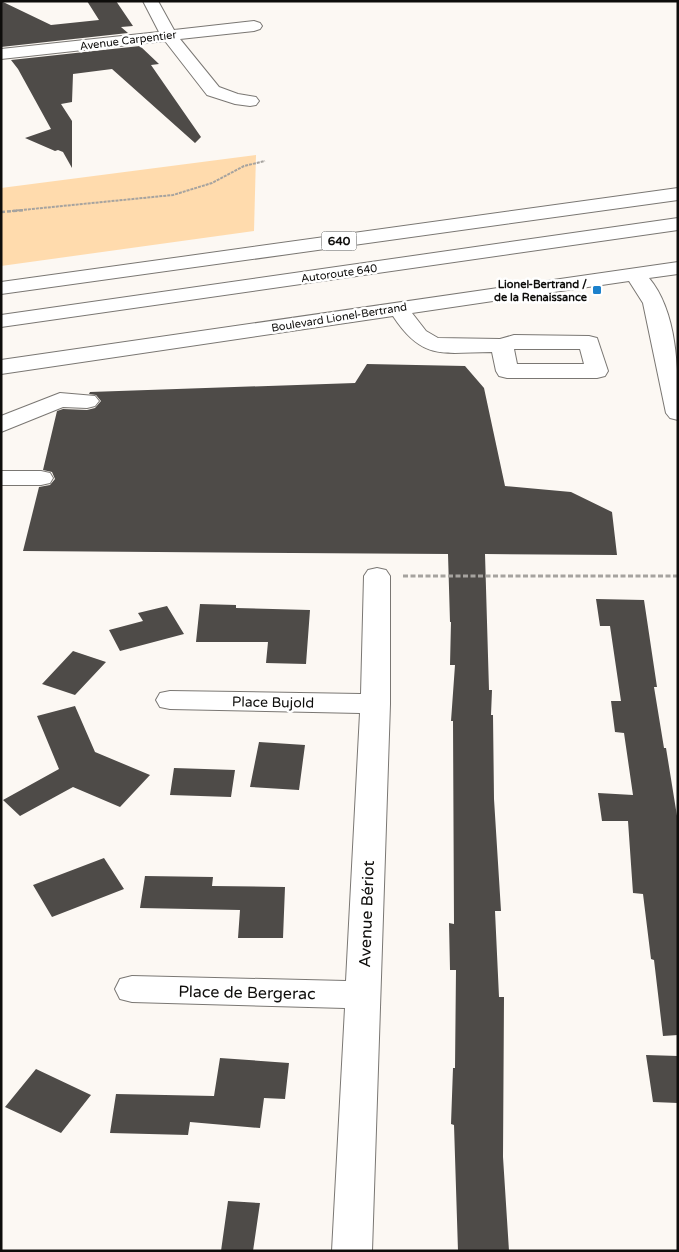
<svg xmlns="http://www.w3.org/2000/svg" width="679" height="1252" viewBox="0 0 679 1252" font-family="'Varela Round',sans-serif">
  <rect width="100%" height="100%" fill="#fcf8f3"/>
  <path fill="#ffdbad" d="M 256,155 L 254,231 L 1,266 L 1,188 Z"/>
  <path fill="#4e4b48" d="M 1,1 L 51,25 L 99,20 L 87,1 L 116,1 L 133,26 L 121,27 L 128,33 L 1,47 Z
    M 140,46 L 159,64 L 151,65 L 201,137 L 195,143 L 112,69 L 73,74 L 72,102 L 61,104 L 72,121 L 72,168 L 63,152 L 58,150 L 55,151 L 25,138 L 51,129 L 18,69 L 11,60 Z
    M 367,364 L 465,366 L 484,388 L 505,486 L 571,492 L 612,512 L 617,555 L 485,554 L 489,690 L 492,690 L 491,715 L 493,715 L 494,799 L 501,911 L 495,911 L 499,997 L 504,997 L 503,1157 L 509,1251 L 458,1251 L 454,1125 L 451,1124 L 453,1068 L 455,1068 L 456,970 L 450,970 L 449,923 L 454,924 L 453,721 L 451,721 L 455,665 L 450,665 L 451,622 L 450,622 L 448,554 L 23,551 L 39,487 L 50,485 L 55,479 L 52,472 L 43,470 L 57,411 L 63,409 L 87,410 L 95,408 L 101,401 L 96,395 L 89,394 L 90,392 L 355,383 Z
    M 596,599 L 644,600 L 657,687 L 654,687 L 664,748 L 666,748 L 678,822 L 678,1035 L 663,1036 L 654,960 L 651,959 L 643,894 L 633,893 L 628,821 L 602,821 L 598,793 L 633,795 L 624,733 L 615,732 L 611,701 L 621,701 L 610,626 L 600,626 Z
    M 200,604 L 236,605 L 236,608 L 310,610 L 306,664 L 266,663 L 268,642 L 196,642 Z
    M 167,606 L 184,634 L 120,651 L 109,630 L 143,621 L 138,613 Z
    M 73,651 L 106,662 L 75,695 L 42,684 Z
    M 75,706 L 95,752 L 150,775 L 120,807 L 73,787 L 20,816 L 3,800 L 59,769 L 37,716 Z
    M 259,742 L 305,745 L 299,790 L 250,787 Z
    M 174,768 L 235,770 L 231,797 L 170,795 Z
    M 104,858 L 124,889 L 52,917 L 33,885 Z
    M 145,876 L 213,877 L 212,886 L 285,887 L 283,938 L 238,938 L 240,910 L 140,908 Z
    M 646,1055 L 678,1056 L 678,1103 L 653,1102 Z
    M 220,1058 L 289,1063 L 285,1099 L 264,1098 L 260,1128 L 190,1122 L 188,1135 L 110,1133 L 116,1094 L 214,1096 Z
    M 36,1069 L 91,1095 L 61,1133 L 5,1107 Z
    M 228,1201 L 260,1203 L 253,1251 L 221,1251 Z"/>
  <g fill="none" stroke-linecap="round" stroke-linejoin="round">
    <defs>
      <path id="minor" d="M 143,1 L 158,1 L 174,30 L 254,21 L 260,23 L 262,26 L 260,29 L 254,31 L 180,39 L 219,87 L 238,94 L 256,97 L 259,101 L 256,105 L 250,106 L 235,104 L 207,95 L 165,41 L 1,59 L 1,49 L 159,32 Z
        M 678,262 L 678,274 L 649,278 C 679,314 678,375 678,420 L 670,418 L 666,413 L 643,303 L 629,281 L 412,313 L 426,331 L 438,338 L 500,339 L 514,335 L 589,336 L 597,338 L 608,371 L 605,376 L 597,378 L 507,378 L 499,376 L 496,371 L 492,352 C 444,352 423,362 393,316 L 1,374 L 1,360 ZM 514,349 L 580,349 L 584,364 L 517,364 Z
        M 60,393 L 95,396 L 99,401 L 95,406 L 87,408 L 63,407 L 1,432 L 1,416 Z
        M 1,471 L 41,471 L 50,473 L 53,478 L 50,483 L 41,485 L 1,485 Z
        M 377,568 L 386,570 L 390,576 L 390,704 L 372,1251 L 332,1251 L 345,1008 L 132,1002 L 120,999 L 115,989 L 120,979 L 132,976 L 346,981 L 360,713 L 170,709 L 160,707 L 156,700 L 160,693 L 170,691 L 361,694 L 364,576 L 368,570 Z"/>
      <path id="highway" d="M 678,188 L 678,200 L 1,294 L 1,282 Z
        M 678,218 L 678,230 L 1,327 L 1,315 Z"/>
    </defs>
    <use href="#minor" stroke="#7a7773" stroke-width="2"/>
    <use href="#highway" stroke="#7a7773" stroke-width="2"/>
    <path stroke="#a6a39f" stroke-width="2" stroke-dasharray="3 1" stroke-linecap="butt" d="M 12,211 L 173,195 L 212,183 L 244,166 L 265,161"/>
    <path stroke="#a6a39f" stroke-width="2.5" stroke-dasharray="4 2" stroke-linecap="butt" d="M 1,212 L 25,210"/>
    <path stroke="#a6a39f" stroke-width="3" stroke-dasharray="5 2.5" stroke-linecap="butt" d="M 403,576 L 678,576"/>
    <use href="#minor" fill="#fff" fill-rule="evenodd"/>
    <use href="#highway" fill="#fff" fill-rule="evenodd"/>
  </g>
  <rect fill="#1c81cc" stroke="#fff" stroke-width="2" x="592" y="285" width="10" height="10" rx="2.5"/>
  <g text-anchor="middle" stroke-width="5" stroke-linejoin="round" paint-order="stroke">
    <g font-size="11" fill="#0e0d0b" stroke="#fff">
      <text transform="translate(128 40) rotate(-7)" y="4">Avenue Carpentier</text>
      <text transform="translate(339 273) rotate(-8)" y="4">Autoroute 640</text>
      <text transform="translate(339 317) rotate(-9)" y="4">Boulevard Lionel-Bertrand</text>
    </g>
    <g font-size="11" font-weight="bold" fill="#0e0d0b" stroke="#fff" text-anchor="end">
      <text x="587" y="288">Lionel-Bertrand /<tspan x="587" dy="13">de la Renaissance</tspan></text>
    </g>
    <rect fill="#fff" stroke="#565654" stroke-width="1" x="321.5" y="231.5" width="35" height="19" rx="4"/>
    <g font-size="12" font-weight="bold" fill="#0e0d0b">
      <text x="339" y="245">640</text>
    </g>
    <g font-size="14" fill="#0e0d0b" stroke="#fff">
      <text transform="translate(273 702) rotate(1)" y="5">Place Bujold</text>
    </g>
    <g font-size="16" fill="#0e0d0b" stroke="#fff">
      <text transform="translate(366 914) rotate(-88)" y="6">Avenue Bériot</text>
      <text transform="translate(247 992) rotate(1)" y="6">Place de Bergerac</text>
    </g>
  </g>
  <rect width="679" height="1252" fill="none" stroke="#0e0d0b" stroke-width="5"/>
</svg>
